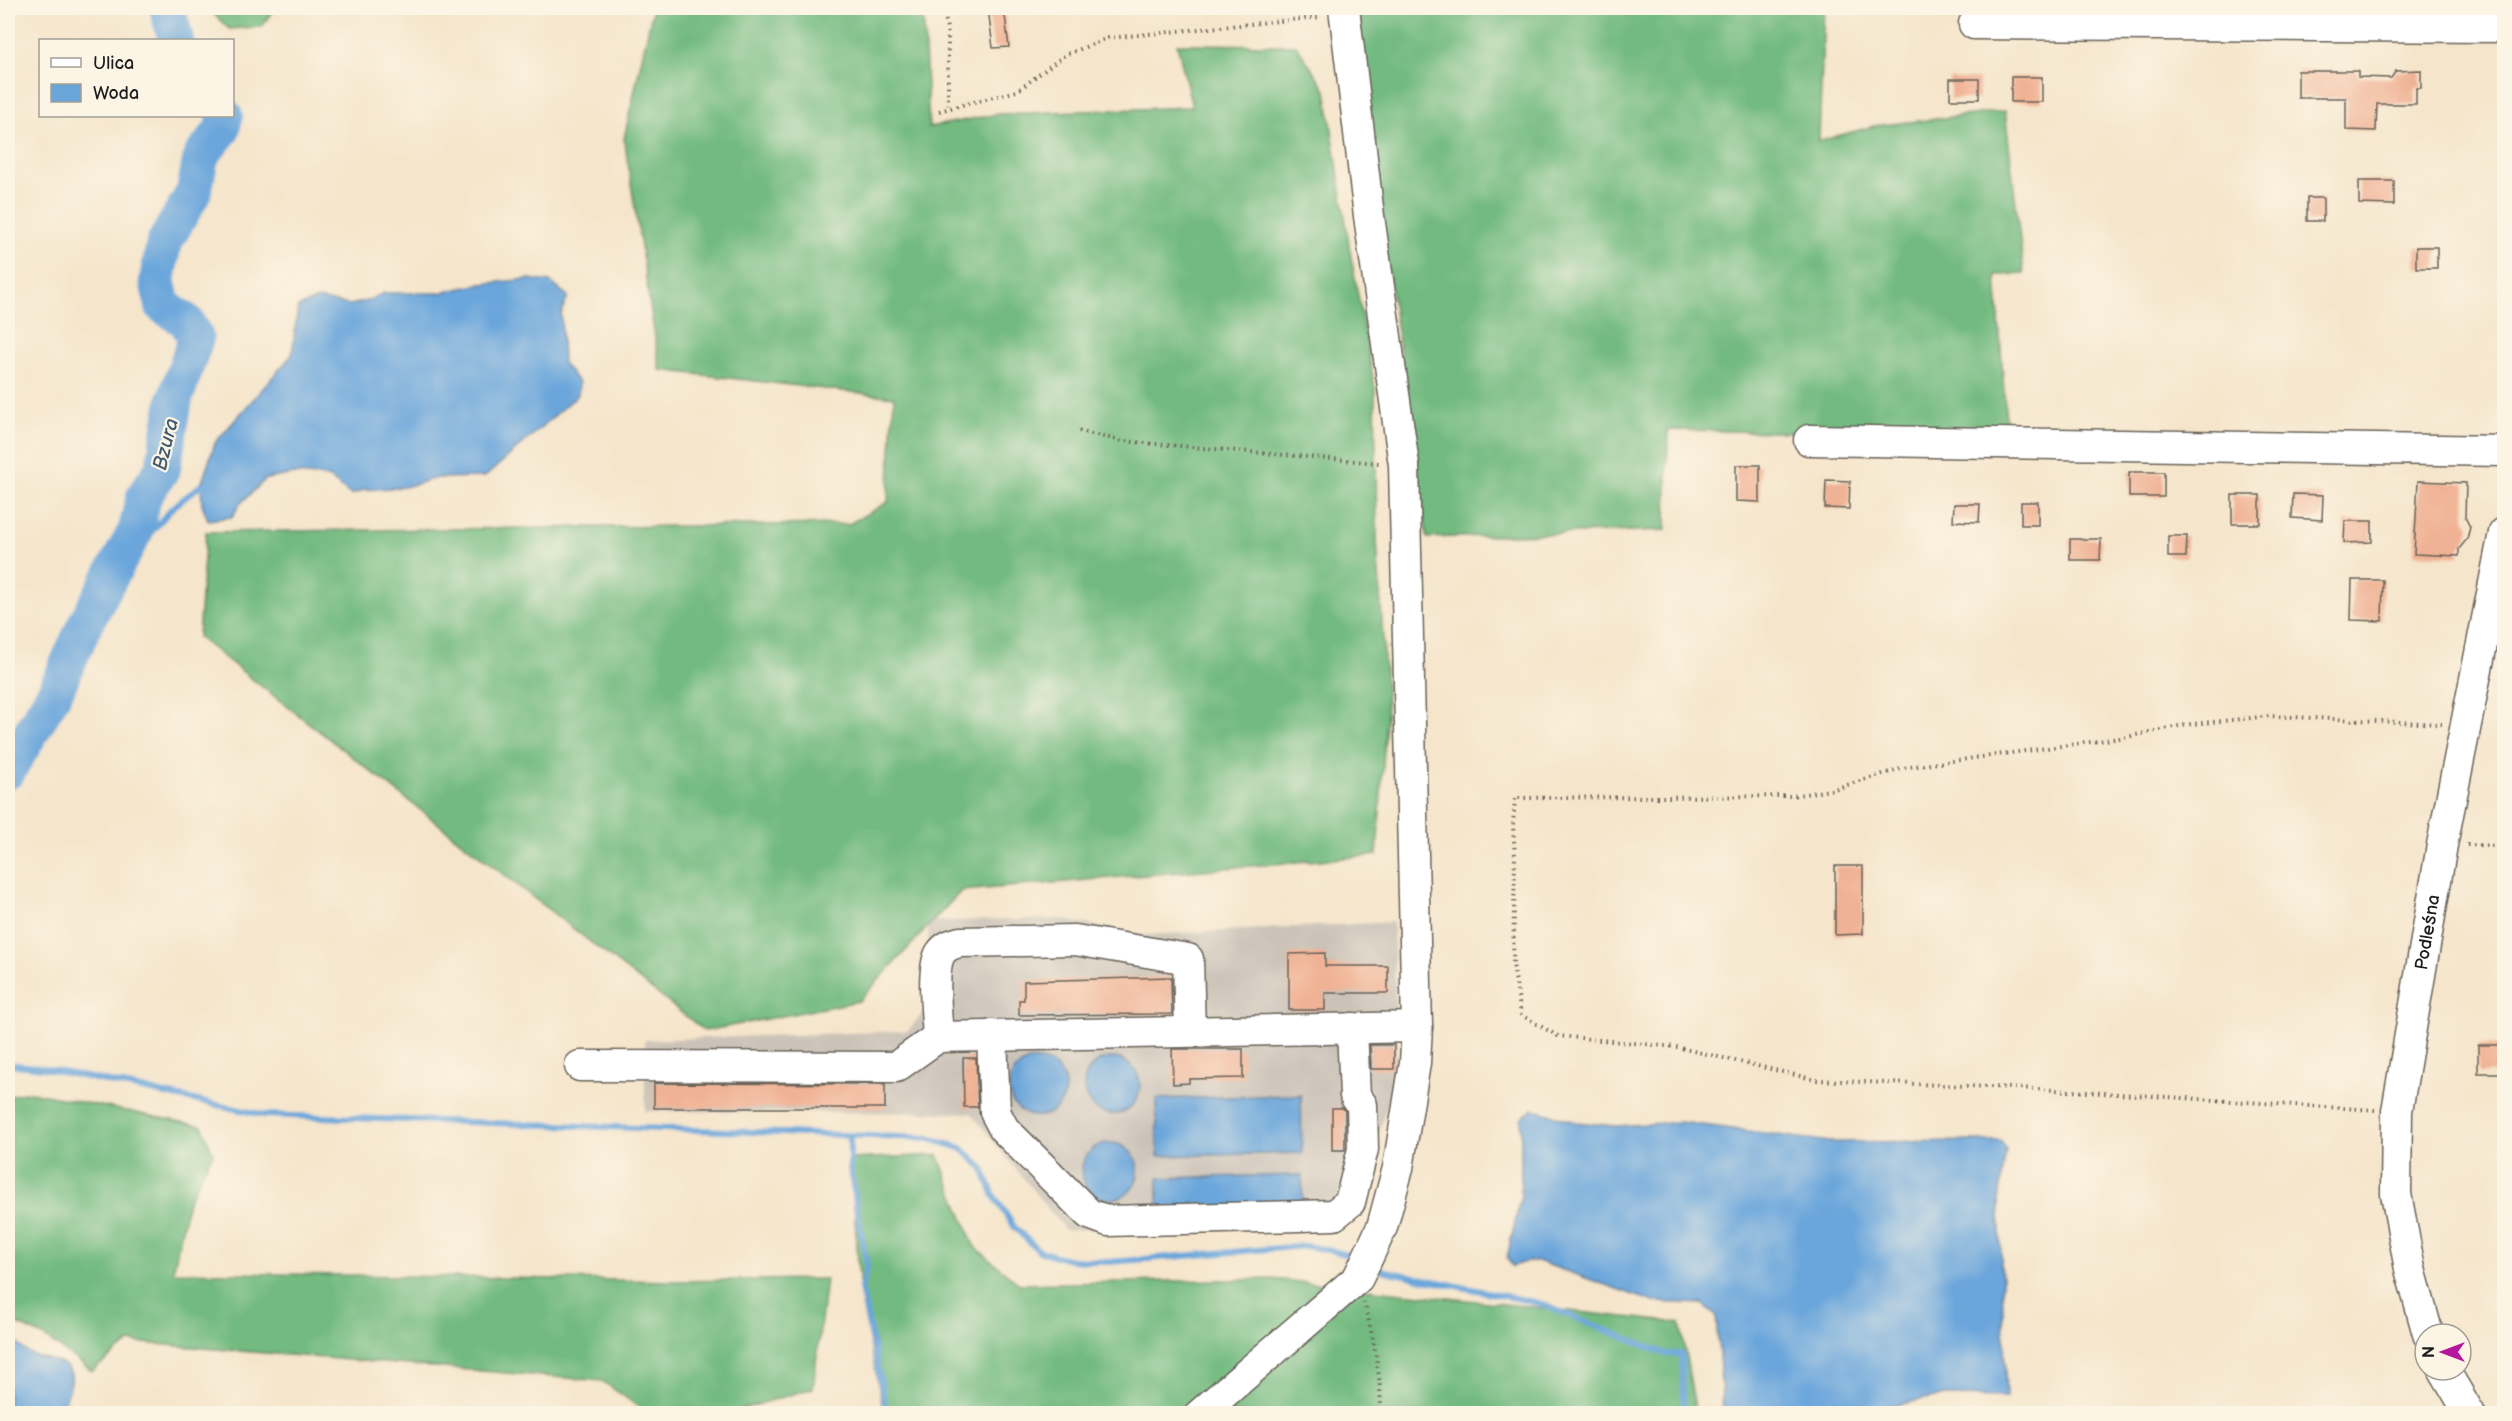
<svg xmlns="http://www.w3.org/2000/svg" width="2512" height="1421" viewBox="0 0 2512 1421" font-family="'Balsamiq Sans',sans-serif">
  <rect width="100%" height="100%" fill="#fcf5e5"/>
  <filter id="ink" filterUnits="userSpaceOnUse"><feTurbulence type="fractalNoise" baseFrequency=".0167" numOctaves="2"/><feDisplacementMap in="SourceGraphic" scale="12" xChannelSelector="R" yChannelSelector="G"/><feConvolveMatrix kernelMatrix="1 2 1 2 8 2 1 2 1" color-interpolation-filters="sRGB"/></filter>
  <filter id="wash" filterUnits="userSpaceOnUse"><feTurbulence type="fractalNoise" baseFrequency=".008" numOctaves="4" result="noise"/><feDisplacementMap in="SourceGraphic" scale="24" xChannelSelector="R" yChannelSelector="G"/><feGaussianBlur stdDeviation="1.35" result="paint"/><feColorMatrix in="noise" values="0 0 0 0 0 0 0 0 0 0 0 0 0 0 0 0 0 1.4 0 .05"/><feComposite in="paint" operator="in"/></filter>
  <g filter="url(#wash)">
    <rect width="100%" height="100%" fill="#f5e5cb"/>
    <path fill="#cbc3b8" d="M 1060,919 L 1145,935 L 1393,922 L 1396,1009 L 1389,1017 L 1389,1041 L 1396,1044 L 1397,1070 L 1357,1211 L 1334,1221 L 1065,1230 L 971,1113 L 645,1111 L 645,1040 L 908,1031 L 929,1006 L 928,921 Z"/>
    <path fill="#72ba80" stroke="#476b4e" stroke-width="1.5" d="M 208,8 L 275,8 L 261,27 L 229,29 Z
      M 653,8 L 923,8 L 929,127 L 998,114 L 1192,107 L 1177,44 L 1296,45 L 1326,90 L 1351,257 L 1375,388 L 1377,540 L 1387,705 L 1377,855 L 961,891 L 859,1001 L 705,1031 L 198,637 L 206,532 L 849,524 L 888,502 L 894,397 L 660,370 L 624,138 Z
      M 1350,8 L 1824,8 L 1819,141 L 1874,126 L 2005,111 L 2024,274 L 1996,275 L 2007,436 L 1668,430 L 1666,530 L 1427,538 Z
      M 30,1092 L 202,1126 L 213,1153 L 188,1201 L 173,1272 L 674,1281 L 826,1279 L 813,1388 L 730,1413 L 649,1414 L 602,1381 L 130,1342 L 92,1371 L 43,1336 L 8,1320 L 8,1096 Z
      M 938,1155 L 974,1246 L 1019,1284 L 1273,1279 L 1680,1323 L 1696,1413 L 884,1413 L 860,1293 L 851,1159 Z"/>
    <path fill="#6ba6db" stroke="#44617c" stroke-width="1.5" d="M 529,279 L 550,282 L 568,296 L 561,315 L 563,363 L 579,383 L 578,395 L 485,477 L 437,478 L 405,487 L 363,490 L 351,495 L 328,477 L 295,474 L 266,479 L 240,504 L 232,517 L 208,520 L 202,504 L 201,485 L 215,443 L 292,355 L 298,307 L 318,299 L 350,305 L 367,301 L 384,293 L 438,293 L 481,284 Z
      M1084 1086a28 28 0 1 1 56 0a28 28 0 1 1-56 0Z
      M1009 1088a28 28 0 1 1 56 0a28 28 0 1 1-56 0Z
      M 1301,1095 L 1302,1153 L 1158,1156 L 1156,1099 Z
      M 1533,1109 L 1576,1122 L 1616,1126 L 1680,1122 L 1830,1142 L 2001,1141 L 2006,1150 L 1999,1200 L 2006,1397 L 1940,1396 L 1858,1413 L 1726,1413 L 1723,1410 L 1716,1315 L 1703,1304 L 1654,1302 L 1540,1262 L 1528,1261 L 1512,1266 L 1507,1258 L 1521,1196 L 1521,1118 Z
      M1082 1171a28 28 0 1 1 56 0a28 28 0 1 1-56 0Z
      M 1302,1175 L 1303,1214 L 1158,1217 L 1158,1178 Z
      M 8,1328 C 14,1339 20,1349 33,1355 C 47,1361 75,1360 71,1382 C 70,1392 63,1404 59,1413 L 8,1413 Z"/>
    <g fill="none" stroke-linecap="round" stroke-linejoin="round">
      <path stroke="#6ba6db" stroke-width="6" d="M 136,530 L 152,531 L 172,508 L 201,485
        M 8,1064 L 43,1068 L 264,1115 L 927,1138 L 961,1148 L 982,1167 L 994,1196 L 1014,1227 L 1039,1251 L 1070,1260 L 1109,1262 L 1306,1246 L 1334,1251 L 1356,1258
        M 8,1076 L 10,1064
        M 850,1136 L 850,1168 L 867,1267 L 861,1287 L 887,1414
        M 1381,1270 L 1538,1303 L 1666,1354 L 1681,1354 L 1684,1414"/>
      <path stroke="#6ba6db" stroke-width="36" d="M 167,8 L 176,40
        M 8,771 L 56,690 L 85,624 L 136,530 L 144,496 L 163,468 L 175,399 L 196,338 L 186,321 L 163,306 L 157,280 L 164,243 L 194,192 L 201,156 L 222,130 L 225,116"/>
    </g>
    <g id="blocks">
      <path fill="#f0b294" d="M 988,8 L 1004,8 L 1009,47 L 993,48 Z
        M 2421,70 L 2421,88 L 2416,88 L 2416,104 L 2377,104 L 2376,131 L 2346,130 L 2346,98 L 2298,98 L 2298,71 L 2358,71 L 2358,77 L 2391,78 L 2396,71 Z
        M 2011,77 L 2042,77 L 2042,102 L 2011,102 Z
        M 1950,79 L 1979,79 L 1979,99 L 1950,99 Z
        M 2359,181 L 2394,181 L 2394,205 L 2359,204 Z
        M 2307,198 L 2323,198 L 2323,221 L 2307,221 Z
        M 2416,247 L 2437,247 L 2437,268 L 2416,268 Z
        M 1736,465 L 1760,465 L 1760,502 L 1736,501 Z
        M 2129,472 L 2164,472 L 2164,497 L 2129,497 Z
        M 1826,480 L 1850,481 L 1849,509 L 1825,508 Z
        M 2418,481 L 2466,483 L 2465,517 L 2470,527 L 2467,539 L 2459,549 L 2459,556 L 2414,554 Z
        M 2293,494 L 2323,495 L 2322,520 L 2292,518 Z
        M 2232,495 L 2260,495 L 2260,524 L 2232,524 Z
        M 2021,502 L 2038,502 L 2038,525 L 2021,525 Z
        M 1954,504 L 1980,504 L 1979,522 L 1953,521 Z
        M 2345,521 L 2372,521 L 2372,542 L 2344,543 Z
        M 2168,536 L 2187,536 L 2186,557 L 2168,557 Z
        M 2070,539 L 2101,539 L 2100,560 L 2070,560 Z
        M 2352,580 L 2383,580 L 2382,621 L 2351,620 Z
        M 1835,866 L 1863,866 L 1863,934 L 1835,935 Z
        M 1325,953 L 1325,966 L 1388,966 L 1388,993 L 1325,993 L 1325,1010 L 1289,1010 L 1289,954 Z
        M 1171,977 L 1172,1014 L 1019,1015 L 1019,1000 L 1024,1000 L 1024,981 Z
        M 1370,1045 L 1394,1045 L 1394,1069 L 1371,1069 Z
        M 2478,1045 L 2501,1045 L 2501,1073 L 2478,1073 Z
        M 1172,1049 L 1243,1049 L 1243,1078 L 1189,1079 L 1189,1083 L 1173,1084 Z
        M 963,1058 L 976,1058 L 978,1107 L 964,1107 Z
        M 654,1083 L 885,1084 L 885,1108 L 654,1108 Z
        M 1332,1108 L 1343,1108 L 1345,1111 L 1345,1150 L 1332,1150 Z"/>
    </g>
  </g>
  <g filter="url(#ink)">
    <use href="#blocks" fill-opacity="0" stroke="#686259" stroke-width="1.5"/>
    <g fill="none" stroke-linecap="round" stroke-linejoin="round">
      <defs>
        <g id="minor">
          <path d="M 1974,24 L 2504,27"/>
          <path d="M 1809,440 L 2504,451"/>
          <path d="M 992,1035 L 995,1112 L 1004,1129 L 1089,1214 L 1108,1221 L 1334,1215 L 1350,1202 L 1363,1149 L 1362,1105 L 1355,1096 L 1352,1028"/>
          <path d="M 938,1037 C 937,1017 931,971 940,954 C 945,946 952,944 960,942 L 1075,940 L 1188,959 L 1190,1031"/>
          <path d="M 580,1066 L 896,1067 L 938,1037 L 1417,1027"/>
          <path id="s1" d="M 2428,1334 L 2410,1269 L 2396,1194 L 2397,1111 L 2442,845 L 2504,533"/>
          <path d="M 2444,1370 L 2470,1414"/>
          <path d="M 1200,1414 L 1358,1278 L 1382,1227 L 1398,1168 L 1415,1063 L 1417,1027 L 1404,465 L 1369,216 L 1344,8"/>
        </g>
      </defs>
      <use href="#minor" stroke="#686259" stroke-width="33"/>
      <path stroke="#686259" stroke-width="4" stroke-dasharray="1.5 4.5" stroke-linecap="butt" d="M 944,8 L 948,36 L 948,109
        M 939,111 L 1017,91 L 1065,55 L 1108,38 L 1321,17
        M 1079,431 L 1122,441 L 1379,463
        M 2467,845 L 2504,846
        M 2375,1110 L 2039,1089 L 1817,1080 L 1676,1047 L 1558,1036 L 1521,1015 L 1513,964 L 1515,856 L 1513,825 L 1515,798 L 1791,796 L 1831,790 L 1902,768 L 2127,737 L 2183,725 L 2270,716 L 2442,724
        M 1364,1302 C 1374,1340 1381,1375 1381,1414"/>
      <use href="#minor" stroke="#fff" stroke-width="30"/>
    </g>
  </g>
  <g text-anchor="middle" stroke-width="4.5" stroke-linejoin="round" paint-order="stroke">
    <g font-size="18" fill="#1c1c1c" stroke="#fcf5e5">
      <text dy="6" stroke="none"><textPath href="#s1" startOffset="408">Podleśna</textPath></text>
    </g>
    <g font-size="20" font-style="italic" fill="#405a72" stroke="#fcf5e5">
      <text transform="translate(165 444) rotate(-76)" y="7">Bzura</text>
    </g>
  </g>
  <rect width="2512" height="1421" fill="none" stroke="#fcf5e5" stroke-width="30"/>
  <rect x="39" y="39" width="195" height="78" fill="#fcf5e5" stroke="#a29e95" stroke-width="1.5"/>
  <rect x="51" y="58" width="30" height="9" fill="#ffffff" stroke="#a29e95" stroke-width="1.5"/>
  <text x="93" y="69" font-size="18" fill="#1c1c1c">Ulica</text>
  <rect x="51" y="84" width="30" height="18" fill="#6ba6db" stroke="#a29e95" stroke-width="1.5"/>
  <text x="93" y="99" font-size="18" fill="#1c1c1c">Woda</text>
  <g transform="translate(2443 1352) rotate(270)"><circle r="28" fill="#fcf5e5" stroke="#a29e95" stroke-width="1.5"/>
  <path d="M0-4.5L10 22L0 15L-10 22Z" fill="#b5179e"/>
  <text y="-9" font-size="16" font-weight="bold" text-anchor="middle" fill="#1c1c1c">N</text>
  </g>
</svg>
